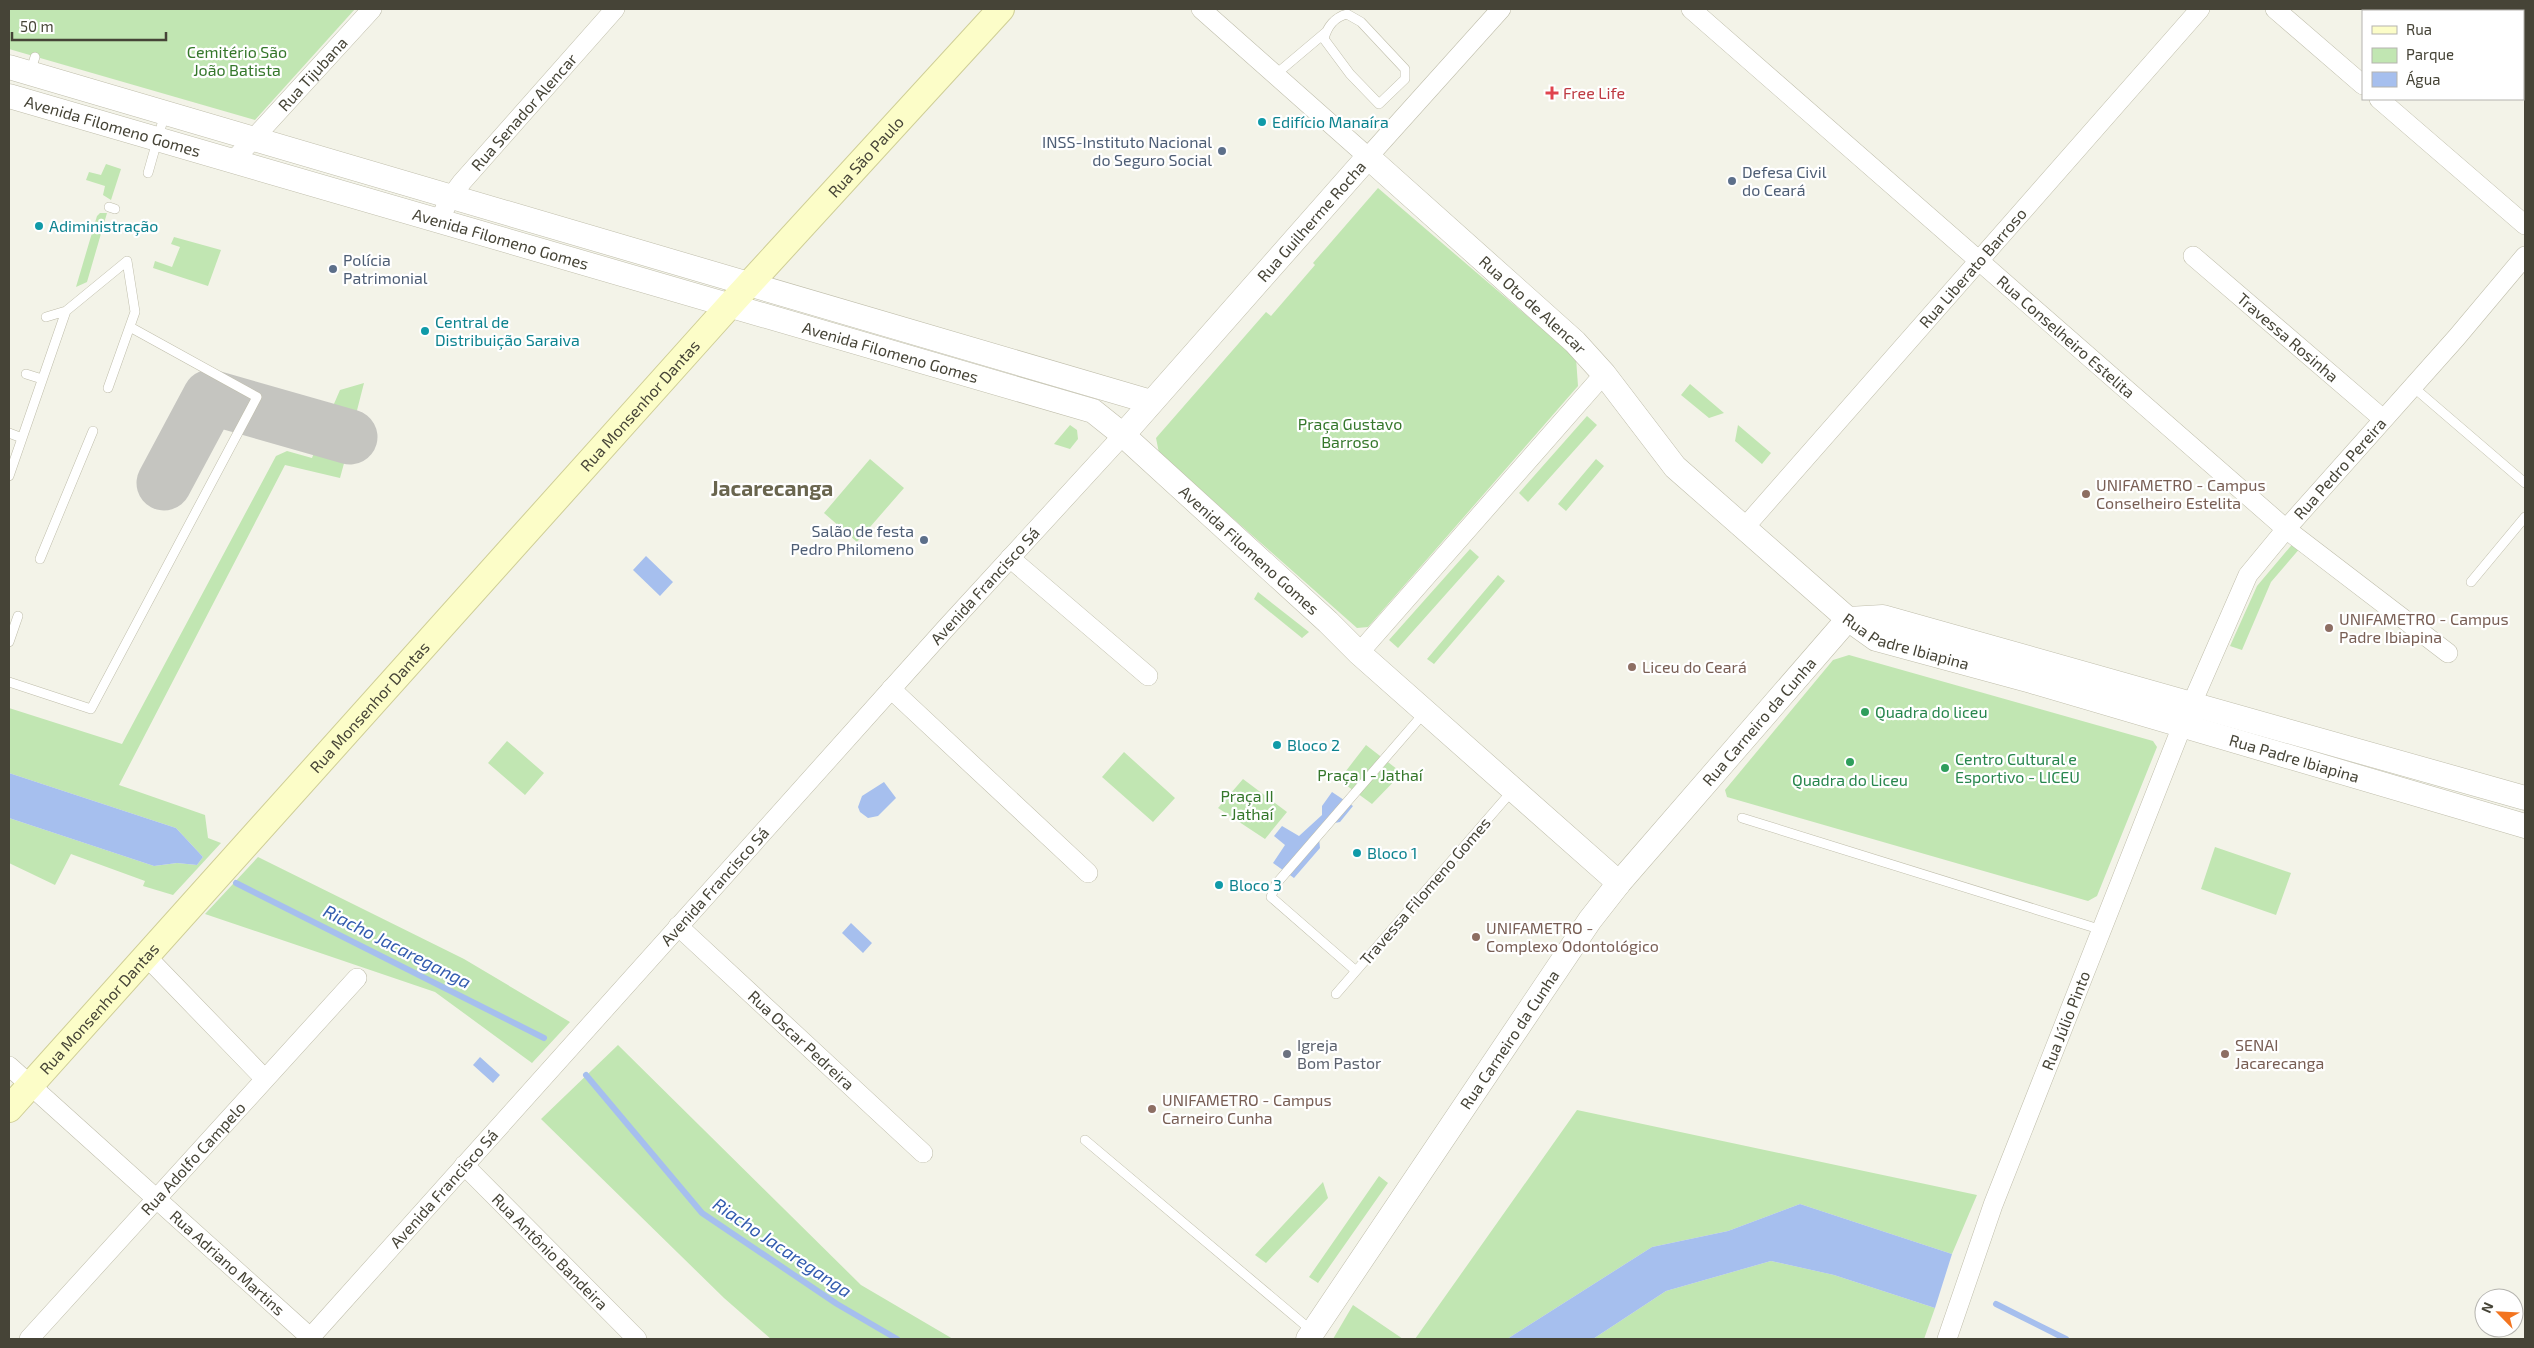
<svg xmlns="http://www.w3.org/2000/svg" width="2534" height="1348" viewBox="0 0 2534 1348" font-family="'Exo 2',sans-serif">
  <rect width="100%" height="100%" fill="#f3f3e8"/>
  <path fill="#c1e6b2" d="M 9,9 L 355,9 L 255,120 L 9,49 Z
    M 106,164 L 121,169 L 111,200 L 103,195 L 105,186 L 86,180 L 89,172 L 101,175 Z
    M 1378,188 L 1576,358 L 1578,386 L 1368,627 L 1357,628 L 1159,453 L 1156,438 L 1266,312 L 1271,316 L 1315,265 L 1313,263 Z
    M 100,213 L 107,213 L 87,282 L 76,287 L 97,216 Z
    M 174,237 L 221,250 L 208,286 L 153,268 L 155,261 L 172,267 L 180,247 L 171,244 Z
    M 364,383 L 353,426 L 327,420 L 340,390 Z
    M 1690,384 L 1724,413 L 1709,418 L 1681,395 Z
    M 1587,416 L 1597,425 L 1528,502 L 1519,493 Z
    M 1070,425 L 1077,430 L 1078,439 L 1070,449 L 1054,444 Z
    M 1738,425 L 1771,453 L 1762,464 L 1735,441 Z
    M 320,437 L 349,445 L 340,478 L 285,465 L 119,785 L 205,815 L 208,838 L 221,843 L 173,895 L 143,886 L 145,881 L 71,854 L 55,885 L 9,863 L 9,818 L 154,866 L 177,863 L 197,865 L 203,857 L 176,828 L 9,773 L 9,708 L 122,744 L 276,456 L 287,451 L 312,458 Z
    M 870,459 L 904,488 L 857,542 L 824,513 Z
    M 1596,459 L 1604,466 L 1566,511 L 1558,504 Z
    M 2295,541 L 2301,547 L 2271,582 L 2242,650 L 2230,646 L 2257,586 Z
    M 1470,549 L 1479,557 L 1398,648 L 1389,640 Z
    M 1498,575 L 1505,581 L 1434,664 L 1427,659 Z
    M 1258,592 L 1309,632 L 1302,638 L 1254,599 Z
    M 1849,655 L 2153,741 L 2157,747 L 2097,896 L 2088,901 L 1727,797 L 1725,790 L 1833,660 Z
    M 507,741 L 544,773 L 525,795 L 488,763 Z
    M 1366,745 L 1402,773 L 1372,804 L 1339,780 Z
    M 1124,752 L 1175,798 L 1153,822 L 1102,777 Z
    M 1243,779 L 1287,812 L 1265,839 L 1218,808 Z
    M 2215,847 L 2291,873 L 2276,915 L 2201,889 Z
    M 258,857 L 464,959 L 570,1022 L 532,1063 L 435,992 L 205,914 Z
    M 618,1045 L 861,1285 L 953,1339 L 771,1339 L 724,1298 L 541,1119 Z
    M 1577,1110 L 1977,1195 L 1952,1254 L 1800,1204 L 1728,1231 L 1652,1247 L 1507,1339 L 1415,1339 Z
    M 1379,1176 L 1388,1183 L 1318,1283 L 1309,1277 Z
    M 1323,1182 L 1328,1198 L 1266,1263 L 1255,1255 Z
    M 1771,1261 L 1834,1275 L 1935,1308 L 1924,1339 L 1593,1339 L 1666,1291 Z
    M 1353,1305 L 1403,1339 L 1333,1339 Z"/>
  <path fill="#a6bfee" d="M 646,556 L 673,582 L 660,596 L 633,570 Z
    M 9,773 L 176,828 L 203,857 L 197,865 L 177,863 L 154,866 L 9,818 Z
    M 884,782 L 896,798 L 878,816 L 868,818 L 860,812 L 858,807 L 862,796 Z
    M 1332,792 L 1353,806 L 1340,822 L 1329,824 L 1319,838 L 1320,848 L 1294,878 L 1273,863 L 1285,845 L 1274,836 L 1282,826 L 1299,836 L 1322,815 L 1322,806 Z
    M 851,923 L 872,943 L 863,953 L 842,933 Z
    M 480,1057 L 500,1075 L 493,1083 L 473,1065 Z
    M 1800,1204 L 1952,1254 L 1935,1308 L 1834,1275 L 1771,1261 L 1666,1291 L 1593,1339 L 1507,1339 L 1652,1247 L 1728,1231 Z"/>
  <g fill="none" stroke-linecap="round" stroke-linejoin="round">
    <path stroke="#a6bfee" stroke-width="6" d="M 236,883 L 544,1038
      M 586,1075 L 702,1213 L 837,1304 L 897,1339
      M 1996,1304 L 2066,1339"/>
    <path stroke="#c5c5c0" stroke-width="55" d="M 164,483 L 210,397 L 350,437"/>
    <defs>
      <path id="service" d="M 1347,14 L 1361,22 L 1405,69 L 1405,79 L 1379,104 L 1350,74 L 1324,39 C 1327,27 1335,17 1347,14 Z
        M 30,73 L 35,57
        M 1275,75 L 1326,32
        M 148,173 L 165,113
        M 109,207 L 115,209
        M 46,317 L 66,311
        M 26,374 L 42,379
        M 2412,386 L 2525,483
        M 108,388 L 135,312 L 127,261
        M 9,433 L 22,438
        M 9,476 L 66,311 L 127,261
        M 40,559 L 93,431
        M 2471,582 L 2525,517
        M 9,642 L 18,616
        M 9,682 L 91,709 L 257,397 L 130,327
        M 1742,818 L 2102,930
        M 1356,971 L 1271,897 L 1276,884 L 1425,712
        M 1336,994 L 1512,791
        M 1085,1140 L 1312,1331"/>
      <g id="minor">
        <path d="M 1201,9 L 1368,157 L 1501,9"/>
        <path id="s1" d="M 1691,9 L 2286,529 L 2448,653"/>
        <path d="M 2275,9 L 2363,85"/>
        <path d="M 2379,99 L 2525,225"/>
        <path id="s2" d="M 233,161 L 372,9"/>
        <path id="s3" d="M 439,221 L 450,198 L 462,182 L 615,9"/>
        <path id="s4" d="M 2193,256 L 2383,419"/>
        <path id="s5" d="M 1745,527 L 2200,9"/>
        <path d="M 1010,558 L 1148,676"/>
        <path d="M 1359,653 L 1604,374"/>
        <path d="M 891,689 L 1088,873"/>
        <path id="s6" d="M 678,926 L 923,1153"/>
        <path d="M 147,957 L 264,1078"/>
        <path id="s7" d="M 9,1066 L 312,1339"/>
        <path id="s8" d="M 464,1165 L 637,1339"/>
        <path id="s9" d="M 29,1339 L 357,978"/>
        <path id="s10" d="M 309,1339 L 946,628 L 1123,435"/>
        <path id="s11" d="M 1947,1339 L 1993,1205 L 2182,726 L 2248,575 L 2286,529 L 2457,337 L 2525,256"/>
      </g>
      <g id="tertiary">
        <path d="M 9,67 L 1151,402"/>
        <path id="s12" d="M 9,96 L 1093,411 L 1123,435 L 1328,622 L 1359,653 L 1619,883"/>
        <path id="s13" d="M 1123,435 L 1368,157 L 1575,342 L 1604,374 L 1675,467 L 1848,619 L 1876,639 L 2031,681 L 2525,826"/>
        <path d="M 1848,619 L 1883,617 L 2525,798"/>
        <path id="s14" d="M 1308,1339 L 1590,920 L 1619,883 L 1848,619"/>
      </g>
      <g id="secondary">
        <path id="s15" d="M 9,1109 L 730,305 L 1001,9"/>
      </g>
    </defs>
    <use href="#service" stroke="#bfbdaa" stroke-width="10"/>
    <use href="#minor" stroke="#bfbdaa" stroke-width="20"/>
    <use href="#tertiary" stroke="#bfbdaa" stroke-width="25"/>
    <use href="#secondary" stroke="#cfce96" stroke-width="28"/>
    <use href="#service" stroke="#fff" stroke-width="9"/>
    <use href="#minor" stroke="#fff" stroke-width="19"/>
    <use href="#tertiary" stroke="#fff" stroke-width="24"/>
    <use href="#secondary" stroke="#fcfdc8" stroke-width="26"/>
  </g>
  <path fill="#e0444e" stroke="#fff" stroke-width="2" d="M1549.5 85.5h5v5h5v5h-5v5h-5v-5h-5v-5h5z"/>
  <g fill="#0f9aa8" stroke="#fff" stroke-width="2">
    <circle cx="1262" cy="122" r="5"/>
    <circle cx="39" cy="226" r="5"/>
    <circle cx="425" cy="331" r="5"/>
    <circle cx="1277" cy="745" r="5"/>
    <circle cx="1357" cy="853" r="5"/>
    <circle cx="1219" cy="885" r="5"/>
  </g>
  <g fill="#5c6f8a" stroke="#fff" stroke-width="2">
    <circle cx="1222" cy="151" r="5"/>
    <circle cx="1732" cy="181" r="5"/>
    <circle cx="333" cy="269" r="5"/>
    <circle cx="924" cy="540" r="5"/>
  </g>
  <g fill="#8d6e63" stroke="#fff" stroke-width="2">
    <circle cx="2086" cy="494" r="5"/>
    <circle cx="2329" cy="628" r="5"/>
    <circle cx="1632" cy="667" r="5"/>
    <circle cx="1476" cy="937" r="5"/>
    <circle cx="2225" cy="1054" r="5"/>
    <circle cx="1152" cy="1109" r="5"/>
  </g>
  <g fill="#2e9e5b" stroke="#fff" stroke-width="2">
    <circle cx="1865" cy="712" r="5"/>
    <circle cx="1850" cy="762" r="5"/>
    <circle cx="1945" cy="768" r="5"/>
  </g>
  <circle fill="#6b7280" stroke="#fff" stroke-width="2" cx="1287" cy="1054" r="5"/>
  <g text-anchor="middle" stroke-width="4.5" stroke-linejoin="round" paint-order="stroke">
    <g font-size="16" fill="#35772b" stroke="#fff">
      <text x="237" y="58">Cemitério São<tspan x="237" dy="18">João Batista</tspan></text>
      <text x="1350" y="430">Praça Gustavo<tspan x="1350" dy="18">Barroso</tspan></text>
      <text x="1370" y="781">Praça I - Jathaí</text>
      <text x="1247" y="802">Praça II<tspan x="1247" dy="18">- Jathaí</tspan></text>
    </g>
    <g font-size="16" fill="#464437" stroke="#fff">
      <text dy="6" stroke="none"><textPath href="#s2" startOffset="118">Rua Tijubana</textPath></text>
      <text dy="6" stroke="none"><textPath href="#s3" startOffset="139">Rua Senador Alencar</textPath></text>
      <text dy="6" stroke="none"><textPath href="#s12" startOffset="108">Avenida Filomeno Gomes</textPath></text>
      <text dy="6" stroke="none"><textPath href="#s15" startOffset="1281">Rua São Paulo</textPath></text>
      <text dy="6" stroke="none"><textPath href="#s13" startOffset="285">Rua Guilherme Rocha</textPath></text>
      <text dy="6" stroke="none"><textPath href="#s12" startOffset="512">Avenida Filomeno Gomes</textPath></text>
      <text dy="6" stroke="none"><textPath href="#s5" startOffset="345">Rua Liberato Barroso</textPath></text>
      <text dy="6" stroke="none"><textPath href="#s13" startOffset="592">Rua Oto de Alencar</textPath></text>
      <text dy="6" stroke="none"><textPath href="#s1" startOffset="498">Rua Conselheiro Estelita</textPath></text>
      <text dy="6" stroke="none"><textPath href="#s4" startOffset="125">Travessa Rosinha</textPath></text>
      <text dy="6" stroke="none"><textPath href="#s12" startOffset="918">Avenida Filomeno Gomes</textPath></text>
      <text dy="6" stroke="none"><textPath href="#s15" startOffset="945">Rua Monsenhor Dantas</textPath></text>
      <text dy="6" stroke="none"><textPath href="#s11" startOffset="962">Rua Pedro Pereira</textPath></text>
      <text dy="6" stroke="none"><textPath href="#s12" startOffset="1338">Avenida Filomeno Gomes</textPath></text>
      <text dy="6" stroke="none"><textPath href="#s10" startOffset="1012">Avenida Francisco Sá</textPath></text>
      <text dy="6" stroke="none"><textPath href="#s13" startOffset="1102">Rua Padre Ibiapina</textPath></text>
      <text dy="6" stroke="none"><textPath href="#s15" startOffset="540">Rua Monsenhor Dantas</textPath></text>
      <text dy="6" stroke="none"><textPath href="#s14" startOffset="766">Rua Carneiro da Cunha</textPath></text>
      <text dy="6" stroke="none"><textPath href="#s13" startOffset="1508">Rua Padre Ibiapina</textPath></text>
      <text dy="6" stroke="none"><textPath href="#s10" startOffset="608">Avenida Francisco Sá</textPath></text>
      <text transform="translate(1425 891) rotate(-49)" y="6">Travessa Filomeno Gomes</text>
      <text dy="6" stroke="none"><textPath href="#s15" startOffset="135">Rua Monsenhor Dantas</textPath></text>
      <text dy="6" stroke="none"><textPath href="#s11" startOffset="340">Rua Júlio Pinto</textPath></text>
      <text dy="6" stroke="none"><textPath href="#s6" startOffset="168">Rua Oscar Pedreira</textPath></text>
      <text dy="6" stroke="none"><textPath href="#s14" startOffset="361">Rua Carneiro da Cunha</textPath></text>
      <text dy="6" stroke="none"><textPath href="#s9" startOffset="244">Rua Adolfo Campelo</textPath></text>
      <text dy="6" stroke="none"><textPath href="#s10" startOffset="202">Avenida Francisco Sá</textPath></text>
      <text dy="6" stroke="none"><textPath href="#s8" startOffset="122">Rua Antônio Bandeira</textPath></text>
      <text dy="6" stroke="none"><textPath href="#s7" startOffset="294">Rua Adriano Martins</textPath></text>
    </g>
    <g font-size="16" fill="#be3a42" stroke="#fff" text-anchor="start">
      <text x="1563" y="99">Free Life</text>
    </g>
    <g font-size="16" fill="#0d838f" stroke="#fff" text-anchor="start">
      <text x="1272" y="128">Edifício Manaíra</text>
      <text x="49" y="232">Adiministração</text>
      <text x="435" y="328">Central de<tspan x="435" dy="18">Distribuição Saraiva</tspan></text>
      <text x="1287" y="751">Bloco 2</text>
      <text x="1367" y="859">Bloco 1</text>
      <text x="1229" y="891">Bloco 3</text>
    </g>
    <g font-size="16" fill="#4e5e75" stroke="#fff" text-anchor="end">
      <text x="1212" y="148">INSS-Instituto Nacional<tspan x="1212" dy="18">do Seguro Social</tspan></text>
      <text x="1742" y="178" text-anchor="start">Defesa Civil<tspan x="1742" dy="18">do Ceará</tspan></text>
      <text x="343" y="266" text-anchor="start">Polícia<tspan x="343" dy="18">Patrimonial</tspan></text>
      <text x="914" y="537">Salão de festa<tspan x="914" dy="18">Pedro Philomeno</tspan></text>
    </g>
    <g font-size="16" fill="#785e54" stroke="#fff" text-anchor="start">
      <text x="2096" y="491">UNIFAMETRO - Campus<tspan x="2096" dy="18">Conselheiro Estelita</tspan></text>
      <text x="2339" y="625">UNIFAMETRO - Campus<tspan x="2339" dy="18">Padre Ibiapina</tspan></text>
      <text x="1642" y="673">Liceu do Ceará</text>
      <text x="1486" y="934">UNIFAMETRO -<tspan x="1486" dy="18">Complexo Odontológico</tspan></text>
      <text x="2235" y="1051">SENAI<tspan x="2235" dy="18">Jacarecanga</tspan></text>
      <text x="1162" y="1106">UNIFAMETRO - Campus<tspan x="1162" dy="18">Carneiro Cunha</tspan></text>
    </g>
    <g font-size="16" fill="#27864d" stroke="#fff" text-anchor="start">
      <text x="1875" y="718">Quadra do liceu</text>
      <text x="1955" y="765">Centro Cultural e<tspan x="1955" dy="18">Esportivo - LICEU</tspan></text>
      <text x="1850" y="786" text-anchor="middle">Quadra do Liceu</text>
    </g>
    <g font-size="16" fill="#5b616d" stroke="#fff" text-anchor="start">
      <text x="1297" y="1051">Igreja<tspan x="1297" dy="18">Bom Pastor</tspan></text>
    </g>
    <g font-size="18" font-style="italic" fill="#335caf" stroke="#fff">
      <text transform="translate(397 947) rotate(27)" y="6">Riacho Jacareganga</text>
      <text transform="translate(782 1248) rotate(34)" y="6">Riacho Jacareganga</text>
    </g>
    <g font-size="21" font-weight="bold" fill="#69654e" stroke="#fff">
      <text x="772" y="496">Jacarecanga</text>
    </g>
  </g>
  <rect width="2534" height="1348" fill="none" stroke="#464437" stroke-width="20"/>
  <rect x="2362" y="10" width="162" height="90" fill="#ffffff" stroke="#b5b4af"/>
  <rect x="2372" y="26" width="25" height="8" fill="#fcfdc8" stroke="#b5b4af"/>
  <text x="2406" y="35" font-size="15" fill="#464437">Rua</text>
  <rect x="2372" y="48" width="25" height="15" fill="#c1e6b2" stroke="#b5b4af"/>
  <text x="2406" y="60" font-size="15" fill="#464437">Parque</text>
  <rect x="2372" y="72" width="25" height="15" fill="#a6bfee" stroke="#b5b4af"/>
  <text x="2406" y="85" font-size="15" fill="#464437">Água</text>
  <g transform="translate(2499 1313) rotate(294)"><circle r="24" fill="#ffffff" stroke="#b5b4af"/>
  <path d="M0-4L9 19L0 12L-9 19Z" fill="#f3741f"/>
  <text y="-8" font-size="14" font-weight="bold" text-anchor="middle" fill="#464437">N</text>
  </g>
  <path d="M12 32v8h154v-8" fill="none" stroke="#464437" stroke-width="2.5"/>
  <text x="20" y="32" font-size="15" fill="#464437" stroke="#ffffff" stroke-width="4" paint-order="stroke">50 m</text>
</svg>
